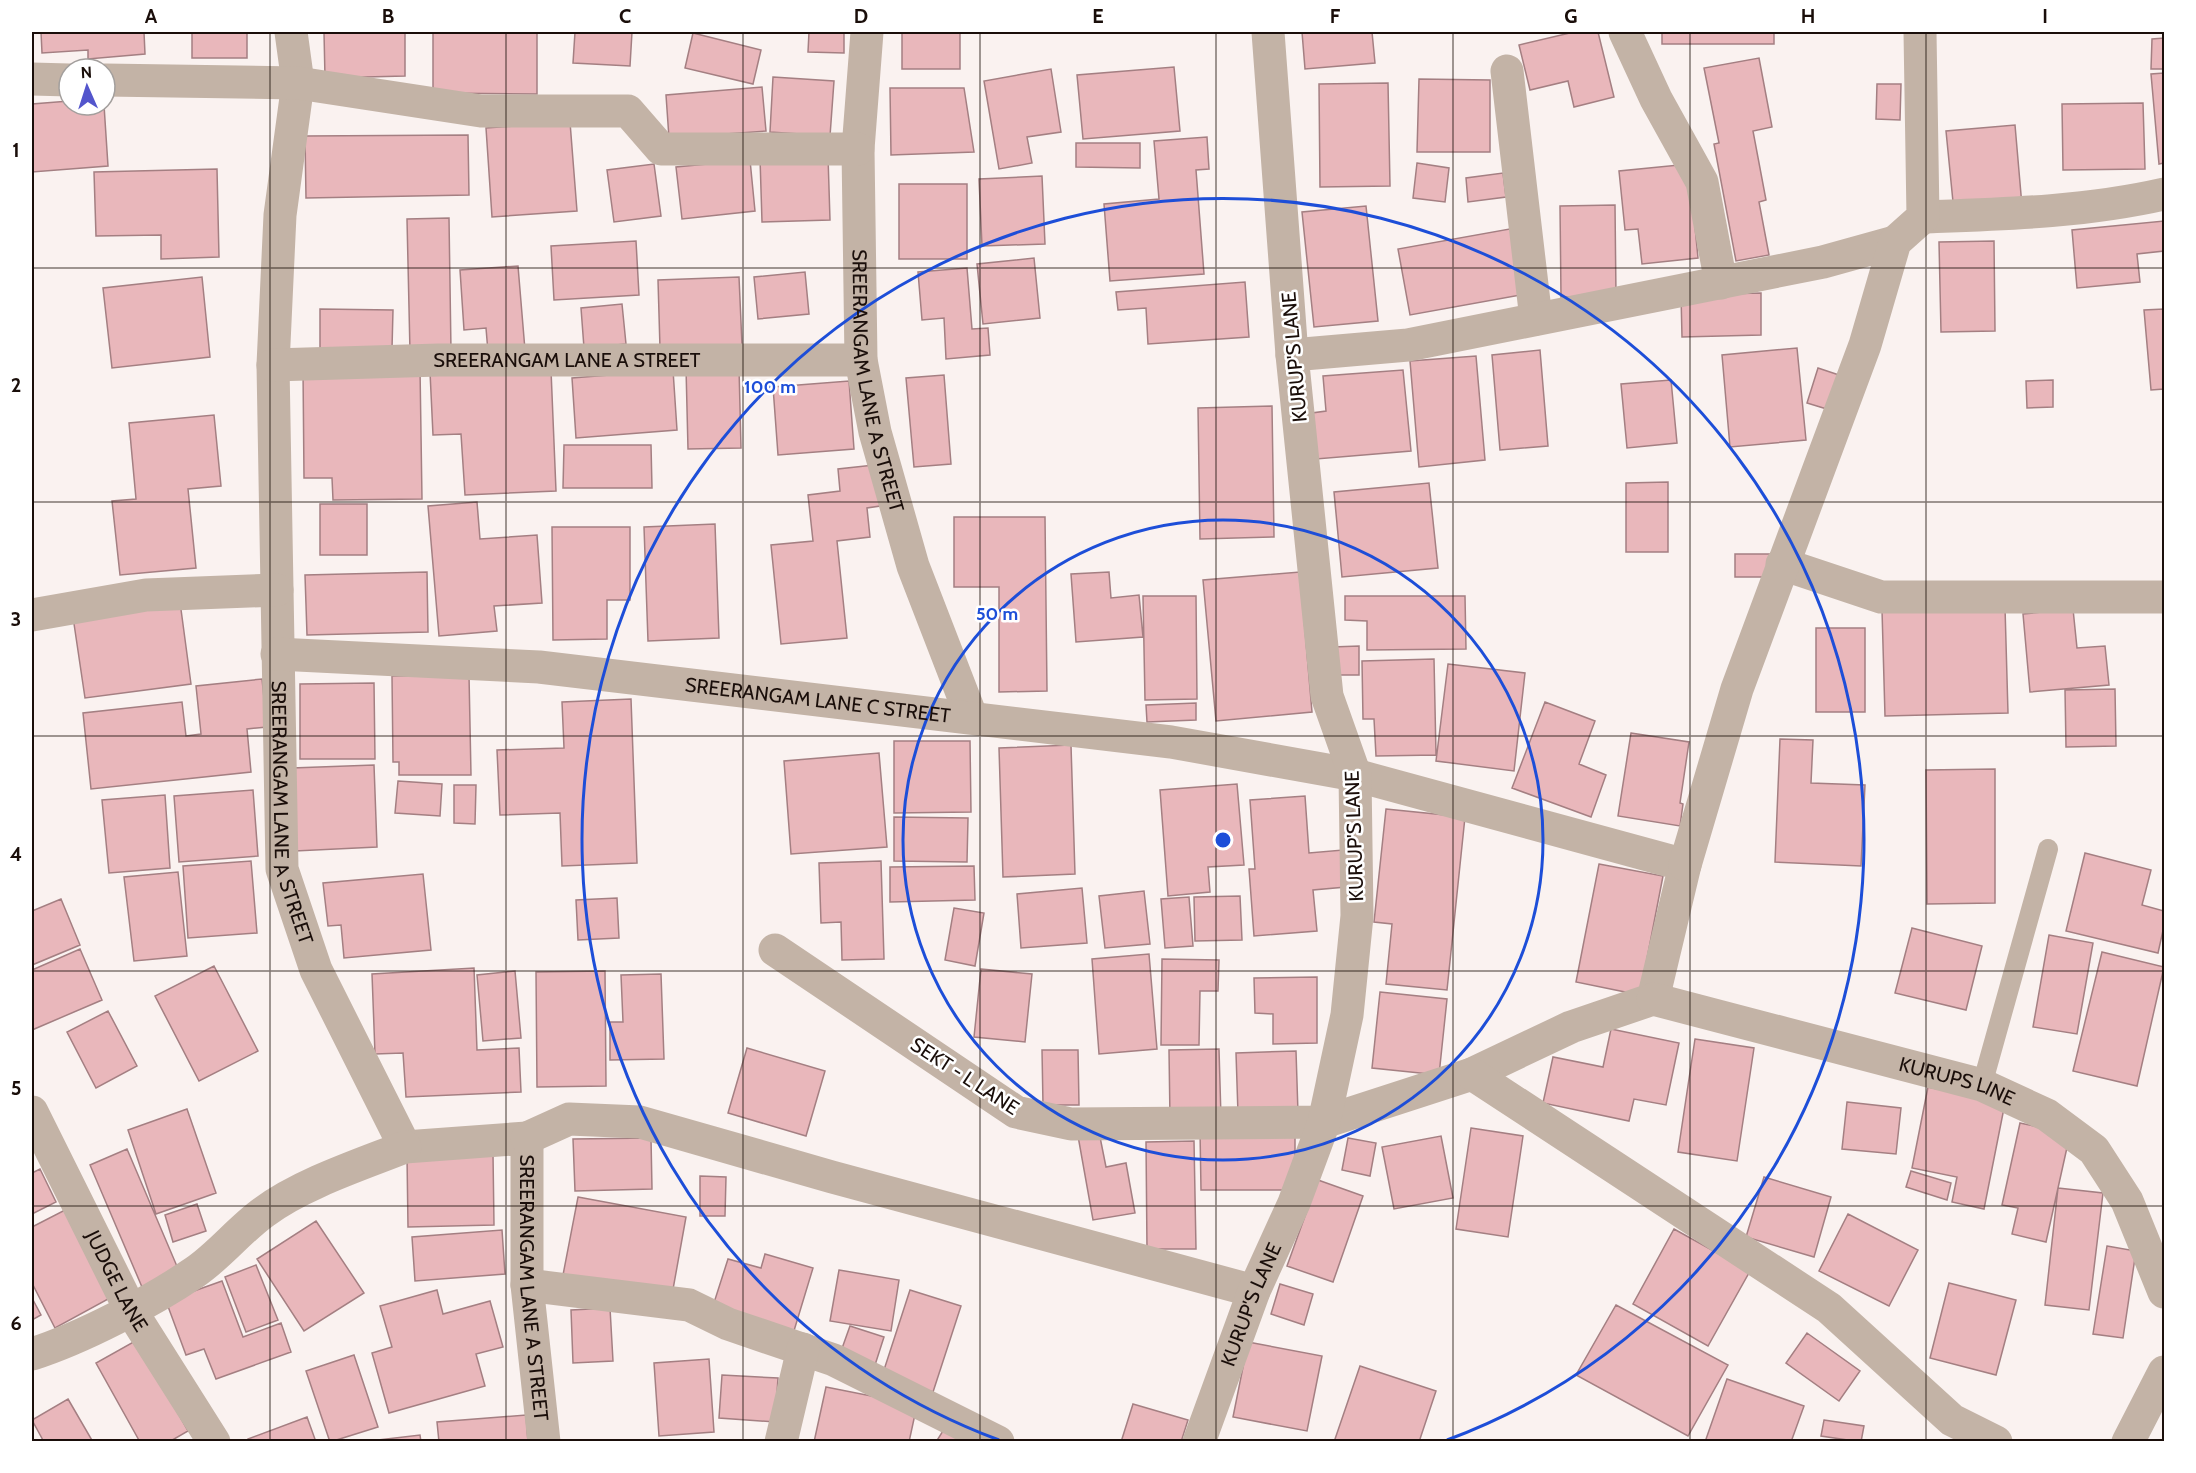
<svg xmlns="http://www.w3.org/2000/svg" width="2196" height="1473" viewBox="0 0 2196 1473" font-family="Cabin,sans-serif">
  <rect width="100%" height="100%" fill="#faf2f0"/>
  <path fill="#e9b7bb" stroke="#a47f82" stroke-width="1.5" d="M 41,32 L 144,32 L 145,54 L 88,59 L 88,50 L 42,53 Z
    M 192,32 L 247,32 L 247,58 L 192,58 Z
    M 324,32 L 405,32 L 405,76 L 325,78 Z
    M 433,32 L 537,32 L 537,94 L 433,93 Z
    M 575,32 L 632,32 L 630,66 L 573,63 Z
    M 809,32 L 844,32 L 844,53 L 808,52 Z
    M 902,32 L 960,32 L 960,69 L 902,69 Z
    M 1302,32 L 1372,32 L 1375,63 L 1305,69 Z
    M 1574,32 L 1598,32 L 1614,97 L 1574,107 L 1568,81 L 1530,90 L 1519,45 Z
    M 1662,32 L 1774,32 L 1774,44 L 1662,44 Z
    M 693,33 L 761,50 L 753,84 L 685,68 Z
    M 2164,38 L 2164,69 L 2151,69 L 2152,39 Z
    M 1759,58 L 1772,127 L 1753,131 L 1766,200 L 1759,202 L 1769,255 L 1736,261 L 1714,144 L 1719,143 L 1704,68 Z
    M 1174,67 L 1180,131 L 1083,139 L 1077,75 Z
    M 1051,69 L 1061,132 L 1027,137 L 1032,163 L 999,169 L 984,81 Z
    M 2164,73 L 2164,163 L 2159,164 L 2151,74 Z
    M 773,77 L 834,81 L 830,136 L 770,132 Z
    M 1419,79 L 1490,80 L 1490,152 L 1417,152 Z
    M 1388,83 L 1390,186 L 1320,187 L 1319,84 Z
    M 1877,84 L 1901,84 L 1900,120 L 1876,119 Z
    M 762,87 L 766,131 L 669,138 L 666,95 Z
    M 890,88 L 964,88 L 974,152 L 891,155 Z
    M 69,101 L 69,105 L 104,105 L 108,166 L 32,172 L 32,104 Z
    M 2143,103 L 2145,169 L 2063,170 L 2062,104 Z
    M 570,122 L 577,211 L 492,217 L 486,128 Z
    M 2015,125 L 2022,206 L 1954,212 L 1946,131 Z
    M 468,135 L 469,195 L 306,198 L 305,136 Z
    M 1207,137 L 1209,169 L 1196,170 L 1204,274 L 1110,281 L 1104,204 L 1159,199 L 1154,141 Z
    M 1076,143 L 1140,143 L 1140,168 L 1076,167 Z
    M 828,156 L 830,220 L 762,222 L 760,158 Z
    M 750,160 L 755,211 L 682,219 L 676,167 Z
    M 1417,163 L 1449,168 L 1445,202 L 1413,198 Z
    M 654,164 L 661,216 L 614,222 L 607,170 Z
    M 1689,164 L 1698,258 L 1642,264 L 1638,229 L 1625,230 L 1619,171 Z
    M 217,169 L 219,257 L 161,259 L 161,235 L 96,236 L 94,172 Z
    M 1503,173 L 1506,197 L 1468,202 L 1466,178 Z
    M 1042,176 L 1045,244 L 982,246 L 979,179 Z
    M 899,184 L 967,184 L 967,259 L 899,259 Z
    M 1615,205 L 1616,296 L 1561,297 L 1560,206 Z
    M 1366,206 L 1378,321 L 1314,327 L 1302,212 Z
    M 449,218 L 451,351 L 410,352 L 407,219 Z
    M 2164,221 L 2164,251 L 2137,254 L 2140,282 L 2077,288 L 2072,230 Z
    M 1515,228 L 1526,294 L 1410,315 L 1398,249 Z
    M 636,241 L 639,295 L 554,300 L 551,246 Z
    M 1994,241 L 1995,331 L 1941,332 L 1939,242 Z
    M 1034,258 L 1040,318 L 983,324 L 977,264 Z
    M 518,266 L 525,350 L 488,352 L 486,328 L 464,330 L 460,270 Z
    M 967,268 L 972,329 L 988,328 L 990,355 L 946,359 L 944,318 L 922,320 L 918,272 Z
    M 805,272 L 809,314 L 758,319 L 754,277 Z
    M 202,277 L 210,357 L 112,368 L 103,288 Z
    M 739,277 L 742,345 L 660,348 L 658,280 Z
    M 1245,282 L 1249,337 L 1148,344 L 1146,308 L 1118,310 L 1116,292 Z
    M 1761,293 L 1761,335 L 1682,337 L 1681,295 Z
    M 622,304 L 626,344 L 584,348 L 581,308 Z
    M 320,309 L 393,310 L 392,349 L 320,349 Z
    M 2164,309 L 2164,389 L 2151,390 L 2144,310 Z
    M 1797,348 L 1806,440 L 1730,447 L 1722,355 Z
    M 1540,350 L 1548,446 L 1500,450 L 1492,355 Z
    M 1476,356 L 1485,460 L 1419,467 L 1410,361 Z
    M 420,368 L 422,499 L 333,500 L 332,478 L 304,478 L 303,369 Z
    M 686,368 L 739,368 L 741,448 L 688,449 Z
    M 1818,368 L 1842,376 L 1830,410 L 1807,403 Z
    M 551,370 L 556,491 L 465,495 L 461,434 L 433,435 L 430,372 Z
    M 673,370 L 677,430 L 576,438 L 572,378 Z
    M 1403,370 L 1411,451 L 1316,459 L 1312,413 L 1326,411 L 1323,376 Z
    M 944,375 L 951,464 L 914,467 L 906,378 Z
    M 1671,380 L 1677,443 L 1627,448 L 1621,384 Z
    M 2053,380 L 2053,407 L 2027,408 L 2026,381 Z
    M 849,381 L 854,449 L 778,455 L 773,387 Z
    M 1272,406 L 1274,537 L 1200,539 L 1198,408 Z
    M 214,415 L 221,486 L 188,489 L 196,568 L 120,575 L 112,501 L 136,499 L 129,423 Z
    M 564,445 L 651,445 L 652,488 L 563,488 Z
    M 883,464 L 887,505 L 867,508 L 870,537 L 837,541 L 847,638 L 781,644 L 771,545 L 813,541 L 808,495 L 840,491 L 838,469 Z
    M 1668,482 L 1668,552 L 1626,552 L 1626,483 Z
    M 1429,483 L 1438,568 L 1342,577 L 1334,492 Z
    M 477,502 L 480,539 L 537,535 L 542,603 L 494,606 L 497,631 L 439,636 L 428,506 Z
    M 320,504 L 367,504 L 367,555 L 320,555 Z
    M 954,517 L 1045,517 L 1047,691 L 999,692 L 999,587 L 954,587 Z
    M 715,524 L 719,638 L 648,641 L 644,527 Z
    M 552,527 L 630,527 L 630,600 L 607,600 L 607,639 L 553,640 Z
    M 1735,554 L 1773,554 L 1774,577 L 1735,577 Z
    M 427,572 L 428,632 L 307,635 L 305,575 Z
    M 1109,572 L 1111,598 L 1139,595 L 1143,637 L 1076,642 L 1071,574 Z
    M 1300,572 L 1312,712 L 1216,721 L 1203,580 Z
    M 1143,596 L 1196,596 L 1197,699 L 1145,700 Z
    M 1345,596 L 1465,596 L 1466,649 L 1367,650 L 1367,621 L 1345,620 Z
    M 180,602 L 191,684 L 85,698 L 73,617 Z
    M 2005,607 L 2008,713 L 1885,716 L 1882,610 Z
    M 2073,609 L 2077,648 L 2105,646 L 2109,685 L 2030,692 L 2023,614 Z
    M 1816,628 L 1865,628 L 1865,712 L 1816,712 Z
    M 1359,646 L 1359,675 L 1332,675 L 1332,647 Z
    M 1434,659 L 1436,755 L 1376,756 L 1374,719 L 1363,719 L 1362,661 Z
    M 1448,664 L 1525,673 L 1514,771 L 1436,761 Z
    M 469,675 L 471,775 L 399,775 L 399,762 L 393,762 L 392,676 Z
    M 262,679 L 267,727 L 247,729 L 251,772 L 91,789 L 83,713 L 182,702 L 186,736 L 201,734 L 196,686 Z
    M 374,683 L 375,759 L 300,759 L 300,684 Z
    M 2115,689 L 2116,746 L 2066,747 L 2065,690 Z
    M 631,699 L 637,863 L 562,866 L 560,813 L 500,815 L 497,750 L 564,748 L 562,702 Z
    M 1545,702 L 1595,721 L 1579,764 L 1606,775 L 1591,817 L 1512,788 Z
    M 1196,703 L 1196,720 L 1147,722 L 1146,705 Z
    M 1631,733 L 1689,742 L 1680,803 L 1683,804 L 1680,826 L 1618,816 Z
    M 1780,739 L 1813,740 L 1811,783 L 1865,785 L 1861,866 L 1775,862 Z
    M 894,741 L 970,741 L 971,812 L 894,813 Z
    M 1071,745 L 1075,874 L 1003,877 L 999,748 Z
    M 879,753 L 887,847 L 791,854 L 784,761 Z
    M 374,765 L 377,847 L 295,851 L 292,768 Z
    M 1995,769 L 1995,903 L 1927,904 L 1926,770 Z
    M 398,781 L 442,784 L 440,816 L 395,813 Z
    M 1237,784 L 1244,865 L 1208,867 L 1210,892 L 1168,896 L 1160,790 Z
    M 454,785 L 476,785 L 475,824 L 454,823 Z
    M 253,790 L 258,856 L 179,862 L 174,796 Z
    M 165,795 L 170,868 L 109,873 L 102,800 Z
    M 1305,796 L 1309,853 L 1343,850 L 1346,887 L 1313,890 L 1317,931 L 1254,936 L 1249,869 L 1255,869 L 1250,800 Z
    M 1386,809 L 1465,817 L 1447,990 L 1386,984 L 1392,924 L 1374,922 Z
    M 894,817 L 968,818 L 967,862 L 894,861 Z
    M 2085,853 L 2151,870 L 2142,905 L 2164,911 L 2164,926 L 2158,953 L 2066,931 Z
    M 251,861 L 257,933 L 188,938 L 183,866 Z
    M 881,861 L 884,959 L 842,960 L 841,922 L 821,923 L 819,863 Z
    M 1599,864 L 1663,876 L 1640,995 L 1576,982 Z
    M 974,866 L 975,900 L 890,902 L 890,867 Z
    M 178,872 L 187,956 L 134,961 L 124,877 Z
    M 423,874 L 431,950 L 344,958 L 341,925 L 328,926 L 323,883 Z
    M 1082,888 L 1087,943 L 1021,948 L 1017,894 Z
    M 1144,891 L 1150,944 L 1105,948 L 1099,896 Z
    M 1240,896 L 1242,940 L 1195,941 L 1194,897 Z
    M 1189,897 L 1193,946 L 1165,948 L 1161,899 Z
    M 617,898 L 619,938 L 578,940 L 576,900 Z
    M 61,899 L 80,945 L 32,965 L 32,911 Z
    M 954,908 L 984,913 L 975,966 L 945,960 Z
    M 1912,928 L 1982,946 L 1966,1010 L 1895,993 Z
    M 2049,935 L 2093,943 L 2077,1034 L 2033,1027 Z
    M 80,949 L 102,1000 L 32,1030 L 32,970 Z
    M 2102,952 L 2164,967 L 2137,1086 L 2073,1071 Z
    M 1149,954 L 1157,1049 L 1099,1054 L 1092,959 Z
    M 1162,959 L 1219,960 L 1218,991 L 1200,991 L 1199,1045 L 1161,1045 Z
    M 214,966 L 258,1051 L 199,1081 L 155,996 Z
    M 474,968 L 477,1050 L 519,1048 L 521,1092 L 406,1097 L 403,1053 L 375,1054 L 372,974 Z
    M 981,969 L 1032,974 L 1025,1042 L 974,1037 Z
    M 515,971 L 521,1038 L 483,1041 L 477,975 Z
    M 605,971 L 606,1086 L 537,1087 L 536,972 Z
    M 661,974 L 664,1059 L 610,1060 L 610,1022 L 623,1022 L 621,975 Z
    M 1317,977 L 1317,1043 L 1273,1044 L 1273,1014 L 1255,1013 L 1254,978 Z
    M 1380,992 L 1447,999 L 1439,1075 L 1372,1068 Z
    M 108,1011 L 137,1066 L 96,1088 L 67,1032 Z
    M 1611,1029 L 1679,1043 L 1666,1105 L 1634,1099 L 1629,1121 L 1543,1103 L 1553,1057 L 1603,1067 Z
    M 1695,1039 L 1754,1048 L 1737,1161 L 1678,1152 Z
    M 747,1048 L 825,1071 L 806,1136 L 728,1113 Z
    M 1219,1049 L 1221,1118 L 1170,1119 L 1169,1050 Z
    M 1042,1050 L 1078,1050 L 1079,1105 L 1043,1105 Z
    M 1296,1051 L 1298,1113 L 1238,1114 L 1236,1053 Z
    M 1928,1087 L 2005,1103 L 1984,1209 L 1952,1202 L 1957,1177 L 1912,1168 Z
    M 1847,1102 L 1901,1108 L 1896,1154 L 1842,1149 Z
    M 187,1109 L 216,1193 L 156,1214 L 128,1130 Z
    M 2020,1123 L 2070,1134 L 2046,1242 L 2012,1234 L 2018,1208 L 2002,1205 Z
    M 1471,1128 L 1523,1136 L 1508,1237 L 1456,1229 Z
    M 1200,1130 L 1295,1130 L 1295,1190 L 1201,1190 Z
    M 1099,1132 L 1106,1167 L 1126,1163 L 1135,1213 L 1093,1220 L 1078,1136 Z
    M 1441,1136 L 1453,1198 L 1394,1209 L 1382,1147 Z
    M 651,1138 L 652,1189 L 575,1191 L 573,1139 Z
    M 1348,1138 L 1376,1143 L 1370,1176 L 1342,1170 Z
    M 1194,1141 L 1196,1249 L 1147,1249 L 1146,1142 Z
    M 127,1149 L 179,1271 L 142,1287 L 90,1165 Z
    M 493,1154 L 494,1225 L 408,1227 L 407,1156 Z
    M 40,1169 L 56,1202 L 32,1214 L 32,1173 Z
    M 1911,1171 L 1951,1183 L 1947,1200 L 1906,1187 Z
    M 700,1176 L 726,1177 L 725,1216 L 700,1216 Z
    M 1764,1177 L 1831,1197 L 1814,1257 L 1746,1237 Z
    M 1318,1180 L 1363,1196 L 1333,1282 L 1287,1266 Z
    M 2058,1188 L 2103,1193 L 2089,1310 L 2045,1305 Z
    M 578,1197 L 686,1217 L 672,1295 L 563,1275 Z
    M 197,1204 L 206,1231 L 173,1242 L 165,1215 Z
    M 65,1210 L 110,1298 L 55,1328 L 32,1283 L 32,1227 Z
    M 1848,1214 L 1918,1250 L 1889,1306 L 1819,1271 Z
    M 316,1221 L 364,1293 L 304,1331 L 257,1259 Z
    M 1674,1229 L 1750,1271 L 1708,1346 L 1633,1304 Z
    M 502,1230 L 505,1274 L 415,1281 L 412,1237 Z
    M 2107,1246 L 2136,1251 L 2123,1338 L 2093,1334 Z
    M 765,1254 L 813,1268 L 793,1334 L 712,1309 L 728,1259 L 761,1268 Z
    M 256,1265 L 278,1320 L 246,1332 L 225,1277 Z
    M 839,1270 L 899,1280 L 891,1331 L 830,1321 Z
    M 222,1281 L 243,1337 L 281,1323 L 291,1352 L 216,1379 L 204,1349 L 186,1355 L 166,1301 Z
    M 1949,1283 L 2016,1300 L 1996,1375 L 1930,1358 Z
    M 1280,1284 L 1313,1294 L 1304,1325 L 1271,1314 Z
    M 437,1290 L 443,1314 L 490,1301 L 503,1347 L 476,1354 L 485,1386 L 389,1413 L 372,1353 L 392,1347 L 380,1306 Z
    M 910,1290 L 961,1306 L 933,1392 L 882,1376 Z
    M 32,1298 L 41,1315 L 32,1320 Z
    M 1616,1305 L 1728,1365 L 1688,1436 L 1576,1375 Z
    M 610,1308 L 613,1361 L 573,1363 L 571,1310 Z
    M 850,1326 L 884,1337 L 875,1365 L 840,1354 Z
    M 1807,1333 L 1860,1371 L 1839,1401 L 1786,1363 Z
    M 137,1340 L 188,1431 L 169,1442 L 140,1442 L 96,1363 Z
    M 1248,1342 L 1322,1356 L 1307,1431 L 1233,1417 Z
    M 354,1355 L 378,1427 L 330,1442 L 306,1371 Z
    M 709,1359 L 714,1432 L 659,1436 L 654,1363 Z
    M 1360,1366 L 1436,1391 L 1419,1442 L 1334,1442 Z
    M 722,1375 L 778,1378 L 775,1422 L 719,1418 Z
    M 1727,1379 L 1804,1406 L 1791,1442 L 1705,1442 Z
    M 826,1387 L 917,1405 L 909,1442 L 814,1442 Z
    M 68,1399 L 93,1442 L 44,1442 L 32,1420 Z
    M 1133,1404 L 1188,1420 L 1181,1442 L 1121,1442 Z
    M 526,1415 L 528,1442 L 439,1442 L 437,1422 Z
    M 307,1417 L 316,1442 L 249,1442 L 248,1439 Z
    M 1824,1420 L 1864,1426 L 1861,1442 L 1821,1436 Z
    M 946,1426 L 970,1442 L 936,1442 Z
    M 420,1435 L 421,1442 L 370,1442 L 370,1441 Z"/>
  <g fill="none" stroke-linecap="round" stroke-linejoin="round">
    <path stroke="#c3b3a6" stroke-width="20" d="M 1982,1085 L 2048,849"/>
    <g stroke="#c3b3a6" stroke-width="33">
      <path id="s1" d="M 291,32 L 298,83 L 280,215 L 273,365 L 282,869 L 316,970 L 405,1147 L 527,1138 L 527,1285 L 544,1442"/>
      <path id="s2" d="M 867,32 L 858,149 L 861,360 L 875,432 L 913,566 L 971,716"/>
      <path d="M 1625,32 L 1656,99 L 1702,182 L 1721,283"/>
      <path d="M 1507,71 L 1536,319"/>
      <path d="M 32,79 L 69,80"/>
      <path d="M 105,80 L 298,83 L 481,111 L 628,111 L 661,149 L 858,149"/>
      <path d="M 1923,217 C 2005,214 2085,212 2164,194"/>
      <path d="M 1292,355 L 1408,345 L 1823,262 L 1895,242"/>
      <path id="s3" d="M 273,365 L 439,360 L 861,360"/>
      <path d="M 1782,564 L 1881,597 L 2164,597"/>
      <path d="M 32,615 L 146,595 L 277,590"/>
      <path id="s4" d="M 277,654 L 539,667 L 1171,742 L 1355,775 L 1685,865 L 1653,999 L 1571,1027 L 1472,1074 L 1324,1122 L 1071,1124 L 1016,1112 L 775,950"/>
      <path d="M 1685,865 L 1737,689 L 1865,345 L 1895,242 L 1923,217 L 1920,32"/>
      <path id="s5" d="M 1653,999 L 1982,1085 L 2047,1115 L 2094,1150 L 2127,1201 L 2164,1292"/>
      <path d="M 1472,1074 L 1829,1308 L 1952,1420 L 1996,1442"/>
      <path id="s6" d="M 32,1112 L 130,1309 L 214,1442"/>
      <path d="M 527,1138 L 569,1119 L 640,1122 L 832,1177 L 1254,1291"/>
      <path d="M 527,1285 L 689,1305 L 728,1324 L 834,1360 L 998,1442"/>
      <path d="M 32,1354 C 82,1338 151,1302 195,1272 C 220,1255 239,1230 264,1212 C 301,1184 362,1164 405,1147"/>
      <path d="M 781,1442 L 803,1349"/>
      <path id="s7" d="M 1199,1442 L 1254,1291 L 1294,1203 L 1324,1122 L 1347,1015 L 1357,916 L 1355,775 L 1327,696 L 1292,355 L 1268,32"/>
    </g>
    <path stroke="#c3b3a6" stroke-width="33" d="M 2128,1442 L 2164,1372"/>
  </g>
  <path fill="none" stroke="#1a0e0a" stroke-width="1.5" stroke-opacity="0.55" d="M 270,32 L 270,1442M 506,32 L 506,1442M 743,32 L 743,1442M 980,32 L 980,1442M 1216,32 L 1216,1442M 1453,32 L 1453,1442M 1690,32 L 1690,1442M 1926,32 L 1926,1442M 32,268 L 2164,268M 32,502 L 2164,502M 32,736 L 2164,736M 32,971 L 2164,971M 32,1206 L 2164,1206"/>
  <g fill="none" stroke="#1d4ed8" stroke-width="3">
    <circle cx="1223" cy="840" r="320"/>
    <path d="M999 1440A641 641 0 1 1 1447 1440"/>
  </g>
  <g text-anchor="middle" stroke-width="5" stroke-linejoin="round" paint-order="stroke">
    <g font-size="20" fill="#1a0e0a" stroke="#fff">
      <text transform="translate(1294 357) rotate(-95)" y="7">KURUP'S LANE</text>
      <text dy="7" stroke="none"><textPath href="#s3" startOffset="294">SREERANGAM LANE A STREET</textPath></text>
      <text dy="7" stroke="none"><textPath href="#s2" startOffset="351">SREERANGAM LANE A STREET</textPath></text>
      <text dy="7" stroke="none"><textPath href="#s4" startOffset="543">SREERANGAM LANE C STREET</textPath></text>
      <text dy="7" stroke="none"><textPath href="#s1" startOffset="784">SREERANGAM LANE A STREET</textPath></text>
      <text transform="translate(1354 836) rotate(-92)" y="7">KURUP'S LANE</text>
      <text transform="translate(965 1076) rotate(33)" y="7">SEKT - L LANE</text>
      <text dy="7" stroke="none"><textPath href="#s5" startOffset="315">KURUPS LINE</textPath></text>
      <text dy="7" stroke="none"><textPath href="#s6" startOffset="189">JUDGE LANE</textPath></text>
      <text dy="7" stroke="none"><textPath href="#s1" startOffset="1416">SREERANGAM LANE A STREET</textPath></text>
      <text dy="7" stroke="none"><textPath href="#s7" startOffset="147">KURUP'S LANE</textPath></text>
    </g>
  </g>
  <circle cx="1223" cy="840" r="9" fill="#1d4ed8" stroke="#fff" stroke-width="3"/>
  <g font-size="18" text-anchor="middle" font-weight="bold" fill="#1d4ed8" stroke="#fff" stroke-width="5" stroke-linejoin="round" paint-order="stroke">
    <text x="770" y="393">100 m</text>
    <text x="997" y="620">50 m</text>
  </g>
  <rect width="2196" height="1473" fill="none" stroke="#ffffff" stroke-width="66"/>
  <g transform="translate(87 87) rotate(357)"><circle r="28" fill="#ffffff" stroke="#a39f9d" stroke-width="1.5"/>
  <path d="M0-4.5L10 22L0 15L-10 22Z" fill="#5355cc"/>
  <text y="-9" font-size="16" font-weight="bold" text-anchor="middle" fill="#1a0e0a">N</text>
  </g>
  <rect x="33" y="33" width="2130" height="1407" fill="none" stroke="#1a0e0a" stroke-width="2"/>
  <g font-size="20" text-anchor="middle" font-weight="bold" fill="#1a0e0a">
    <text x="151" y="23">A</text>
    <text x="388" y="23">B</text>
    <text x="625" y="23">C</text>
    <text x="861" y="23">D</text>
    <text x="1098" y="23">E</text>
    <text x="1335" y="23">F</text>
    <text x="1571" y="23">G</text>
    <text x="1808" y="23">H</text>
    <text x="2045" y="23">I</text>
    <text x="16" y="157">1</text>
    <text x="16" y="392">2</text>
    <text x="16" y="626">3</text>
    <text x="16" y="861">4</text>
    <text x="16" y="1095">5</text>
    <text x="16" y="1330">6</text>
  </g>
</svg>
